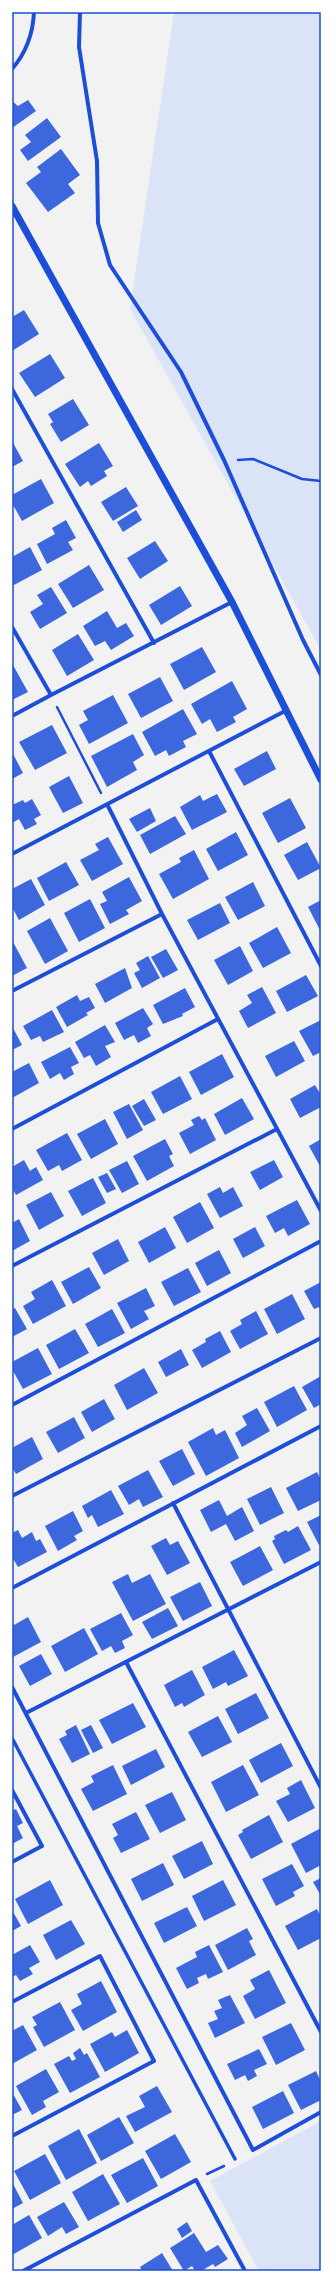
<svg xmlns="http://www.w3.org/2000/svg" width="333" height="2283" viewBox="0 0 333 2283" font-family="Raleway,sans-serif">
  <rect width="100%" height="100%" fill="#f2f2f2"/>
  <path fill="#dbe4f7" d="M 174,12 L 321,12 L 321,650 L 130,309 Z
    M 321,2121 L 321,2271 L 259,2271 L 210,2181 Z"/>
  <path fill="#3d67dc" d="M 28,100 L 36,111 L 12,128 L 12,101 L 18,106 Z
    M 47,118 L 61,137 L 28,161 L 20,150 L 31,142 L 25,135 Z
    M 61,149 L 80,175 L 68,184 L 75,193 L 48,212 L 26,183 L 41,172 L 37,167 Z
    M 24,310 L 39,334 L 12,351 L 12,317 Z
    M 50,354 L 65,378 L 35,397 L 19,373 Z
    M 73,399 L 89,425 L 61,442 L 50,424 L 53,422 L 48,414 Z
    M 12,441 L 23,461 L 12,467 Z
    M 99,443 L 113,466 L 104,471 L 107,476 L 91,486 L 88,481 L 80,487 L 65,464 Z
    M 41,479 L 54,503 L 22,521 L 12,503 L 12,495 Z
    M 126,487 L 138,506 L 113,521 L 101,502 Z
    M 136,510 L 142,520 L 123,532 L 117,522 Z
    M 66,520 L 76,538 L 68,542 L 73,550 L 47,564 L 37,544 L 55,534 L 52,528 Z
    M 155,541 L 168,561 L 140,579 L 127,558 Z
    M 30,547 L 42,570 L 14,585 L 12,581 L 12,557 Z
    M 89,565 L 104,590 L 73,608 L 58,584 Z
    M 180,586 L 192,606 L 161,625 L 149,605 Z
    M 51,587 L 67,613 L 40,629 L 30,612 L 43,604 L 37,595 Z
    M 107,611 L 117,628 L 126,623 L 134,636 L 111,650 L 105,641 L 95,646 L 83,626 Z
    M 78,634 L 94,660 L 67,676 L 52,650 Z
    M 202,647 L 216,672 L 184,690 L 170,664 Z
    M 12,665 L 13,665 L 28,692 L 12,700 Z
    M 160,677 L 173,701 L 141,718 L 128,694 Z
    M 232,681 L 247,709 L 233,717 L 236,722 L 217,732 L 210,719 L 202,724 L 191,704 Z
    M 113,695 L 128,723 L 89,744 L 79,725 L 88,720 L 83,711 Z
    M 183,709 L 197,734 L 183,741 L 186,747 L 169,756 L 166,750 L 155,756 L 142,732 Z
    M 52,725 L 67,753 L 35,770 L 19,742 Z
    M 133,734 L 144,755 L 133,762 L 137,770 L 107,787 L 91,756 Z
    M 267,751 L 276,769 L 244,786 L 234,769 Z
    M 12,752 L 23,773 L 12,779 Z
    M 69,776 L 83,803 L 63,813 L 49,787 Z
    M 217,794 L 227,812 L 192,830 L 180,807 L 200,795 L 203,801 Z
    M 290,798 L 306,828 L 278,843 L 262,813 Z
    M 32,799 L 41,815 L 34,819 L 37,824 L 25,830 L 19,819 L 12,823 L 12,805 L 23,800 L 25,803 Z
    M 150,808 L 156,821 L 137,832 L 129,819 Z
    M 175,816 L 186,834 L 150,854 L 140,835 Z
    M 236,832 L 248,855 L 218,871 L 206,849 Z
    M 108,837 L 123,864 L 92,881 L 80,860 L 99,850 L 95,844 Z
    M 307,842 L 321,868 L 298,880 L 284,855 Z
    M 194,850 L 209,879 L 173,899 L 159,874 L 181,862 L 179,858 Z
    M 66,862 L 79,885 L 49,901 L 37,878 Z
    M 129,877 L 142,901 L 126,910 L 129,914 L 110,924 L 100,904 L 107,901 L 102,892 Z
    M 31,879 L 45,905 L 19,920 L 12,907 L 12,889 Z
    M 253,882 L 265,906 L 238,920 L 225,897 Z
    M 90,899 L 105,928 L 79,942 L 64,913 Z
    M 321,900 L 321,932 L 308,907 Z
    M 220,903 L 230,923 L 198,940 L 187,920 Z
    M 50,918 L 68,951 L 45,964 L 27,931 Z
    M 277,927 L 291,953 L 263,968 L 249,943 Z
    M 12,940 L 27,968 L 12,976 Z
    M 240,946 L 253,971 L 228,985 L 214,960 Z
    M 166,949 L 178,970 L 163,978 L 151,957 Z
    M 148,956 L 160,978 L 142,988 L 134,973 L 140,970 L 136,963 Z
    M 125,968 L 132,988 L 105,1003 L 95,984 Z
    M 306,975 L 318,996 L 287,1012 L 276,991 Z
    M 262,987 L 276,1013 L 248,1028 L 239,1011 L 252,1003 L 247,995 Z
    M 185,988 L 195,1007 L 182,1014 L 183,1016 L 163,1024 L 153,1005 Z
    M 77,995 L 80,1001 L 89,997 L 95,1008 L 86,1013 L 88,1015 L 67,1027 L 56,1007 Z
    M 143,1008 L 153,1024 L 147,1028 L 151,1036 L 138,1043 L 134,1035 L 124,1040 L 115,1023 Z
    M 52,1010 L 64,1032 L 43,1042 L 40,1036 L 31,1040 L 23,1026 Z
    M 321,1020 L 321,1052 L 313,1056 L 299,1031 Z
    M 105,1025 L 115,1042 L 105,1046 L 111,1057 L 96,1066 L 90,1055 L 84,1058 L 75,1042 Z
    M 12,1026 L 22,1045 L 12,1050 Z
    M 294,1041 L 305,1061 L 276,1077 L 265,1056 Z
    M 70,1047 L 79,1063 L 71,1067 L 74,1074 L 64,1080 L 60,1073 L 50,1079 L 41,1062 Z
    M 222,1054 L 234,1077 L 201,1095 L 189,1072 Z
    M 29,1063 L 39,1083 L 12,1098 L 12,1072 Z
    M 180,1076 L 192,1099 L 163,1114 L 151,1092 Z
    M 315,1085 L 321,1095 L 321,1107 L 300,1118 L 290,1099 Z
    M 242,1098 L 254,1119 L 225,1135 L 214,1114 Z
    M 144,1099 L 156,1120 L 144,1126 L 132,1106 Z
    M 129,1104 L 143,1130 L 127,1139 L 113,1112 Z
    M 199,1116 L 202,1120 L 205,1118 L 216,1140 L 190,1154 L 179,1133 L 194,1125 L 191,1120 Z
    M 105,1119 L 118,1144 L 91,1159 L 77,1134 Z
    M 67,1133 L 82,1160 L 62,1171 L 59,1165 L 48,1171 L 36,1150 Z
    M 165,1139 L 173,1154 L 169,1156 L 174,1166 L 147,1181 L 133,1156 Z
    M 321,1139 L 321,1168 L 309,1146 Z
    M 24,1160 L 30,1171 L 36,1167 L 43,1180 L 16,1195 L 12,1188 L 12,1167 Z
    M 274,1160 L 283,1177 L 260,1190 L 250,1172 Z
    M 127,1161 L 139,1184 L 122,1193 L 109,1170 Z
    M 107,1173 L 116,1189 L 107,1193 L 98,1177 Z
    M 93,1178 L 106,1203 L 82,1216 L 68,1191 Z
    M 220,1187 L 223,1193 L 233,1187 L 243,1206 L 220,1218 L 207,1194 Z
    M 51,1192 L 64,1216 L 39,1230 L 26,1205 Z
    M 297,1200 L 310,1224 L 288,1236 L 284,1228 L 275,1233 L 266,1216 Z
    M 200,1202 L 214,1228 L 187,1243 L 173,1217 Z
    M 19,1219 L 30,1241 L 12,1251 L 12,1223 Z
    M 165,1227 L 176,1248 L 149,1263 L 138,1242 Z
    M 255,1227 L 265,1246 L 243,1258 L 233,1239 Z
    M 118,1239 L 129,1261 L 104,1275 L 92,1253 Z
    M 219,1250 L 231,1273 L 207,1286 L 195,1263 Z
    M 89,1267 L 101,1288 L 73,1304 L 61,1282 Z
    M 188,1268 L 201,1292 L 174,1306 L 161,1282 Z
    M 52,1280 L 66,1306 L 33,1324 L 23,1306 L 35,1299 L 31,1292 Z
    M 321,1282 L 321,1311 L 319,1307 L 314,1309 L 304,1291 Z
    M 146,1288 L 155,1306 L 144,1311 L 149,1319 L 131,1329 L 117,1303 Z
    M 292,1294 L 305,1319 L 277,1334 L 264,1309 Z
    M 15,1308 L 27,1329 L 12,1337 L 12,1309 Z
    M 112,1309 L 125,1333 L 98,1347 L 85,1324 Z
    M 256,1311 L 268,1334 L 240,1349 L 230,1331 L 242,1324 L 240,1320 Z
    M 75,1329 L 89,1353 L 59,1369 L 46,1345 Z
    M 220,1331 L 231,1352 L 202,1368 L 192,1350 L 206,1342 L 205,1339 Z
    M 38,1348 L 52,1374 L 23,1389 L 12,1369 L 12,1362 Z
    M 181,1349 L 189,1365 L 166,1377 L 158,1362 Z
    M 144,1368 L 158,1393 L 127,1410 L 114,1385 Z
    M 321,1376 L 321,1404 L 314,1408 L 302,1387 Z
    M 294,1386 L 307,1410 L 277,1427 L 264,1402 Z
    M 104,1399 L 115,1419 L 92,1432 L 81,1412 Z
    M 257,1408 L 270,1431 L 242,1447 L 235,1433 L 247,1425 L 242,1416 Z
    M 74,1417 L 85,1438 L 58,1453 L 46,1432 Z
    M 213,1428 L 216,1435 L 225,1430 L 239,1458 L 206,1476 L 188,1442 Z
    M 32,1437 L 43,1459 L 16,1474 L 12,1467 L 12,1448 Z
    M 182,1449 L 195,1474 L 173,1486 L 159,1461 Z
    M 148,1470 L 163,1497 L 143,1507 L 139,1499 L 129,1505 L 118,1486 Z
    M 317,1472 L 321,1480 L 321,1500 L 298,1511 L 286,1488 Z
    M 271,1487 L 284,1513 L 260,1525 L 247,1499 Z
    M 111,1490 L 124,1514 L 98,1527 L 92,1515 L 88,1518 L 82,1506 Z
    M 219,1500 L 227,1516 L 242,1507 L 254,1531 L 235,1541 L 226,1524 L 211,1532 L 200,1510 Z
    M 73,1511 L 83,1531 L 74,1536 L 77,1540 L 58,1551 L 45,1526 Z
    M 321,1515 L 321,1544 L 319,1545 L 307,1522 Z
    M 298,1526 L 311,1550 L 284,1564 L 272,1541 L 275,1539 L 274,1536 L 286,1530 L 288,1532 Z
    M 18,1530 L 22,1538 L 32,1532 L 36,1541 L 40,1539 L 47,1552 L 18,1567 L 12,1557 L 12,1533 Z
    M 166,1538 L 170,1545 L 178,1541 L 190,1563 L 167,1575 L 151,1546 Z
    M 260,1546 L 273,1570 L 243,1586 L 230,1562 Z
    M 128,1574 L 132,1583 L 150,1574 L 166,1604 L 133,1621 L 112,1582 Z
    M 200,1582 L 212,1606 L 183,1621 L 170,1597 Z
    M 168,1608 L 178,1626 L 152,1639 L 142,1622 Z
    M 121,1613 L 133,1635 L 122,1641 L 125,1648 L 115,1653 L 111,1646 L 102,1651 L 90,1629 Z
    M 28,1617 L 41,1642 L 13,1657 L 12,1622 L 14,1625 Z
    M 84,1628 L 98,1654 L 65,1672 L 51,1646 Z
    M 234,1650 L 248,1676 L 228,1686 L 226,1682 L 213,1689 L 202,1667 Z
    M 41,1654 L 52,1674 L 30,1686 L 19,1666 Z
    M 192,1670 L 205,1695 L 184,1707 L 182,1703 L 175,1707 L 164,1685 Z
    M 256,1693 L 269,1718 L 238,1734 L 225,1709 Z
    M 133,1703 L 146,1727 L 112,1744 L 99,1720 Z
    M 218,1716 L 232,1742 L 202,1757 L 188,1732 Z
    M 76,1725 L 90,1754 L 72,1763 L 59,1739 L 67,1735 L 65,1731 Z
    M 91,1725 L 103,1748 L 93,1753 L 81,1730 Z
    M 281,1743 L 293,1766 L 261,1783 L 249,1760 Z
    M 156,1749 L 165,1767 L 131,1785 L 122,1766 Z
    M 113,1765 L 127,1794 L 93,1811 L 81,1789 L 94,1782 L 91,1776 Z
    M 243,1765 L 259,1795 L 226,1812 L 211,1782 Z
    M 301,1780 L 315,1808 L 288,1822 L 276,1801 L 290,1794 L 287,1788 Z
    M 172,1792 L 186,1820 L 160,1833 L 145,1805 Z
    M 16,1809 L 23,1823 L 17,1826 L 23,1838 L 12,1844 L 12,1811 Z
    M 136,1812 L 150,1839 L 121,1853 L 113,1838 L 118,1835 L 112,1824 Z
    M 269,1815 L 283,1842 L 251,1859 L 238,1835 L 243,1832 L 242,1830 Z
    M 321,1828 L 321,1865 L 306,1873 L 291,1844 Z
    M 202,1841 L 213,1864 L 184,1879 L 172,1856 Z
    M 163,1863 L 174,1885 L 142,1901 L 131,1879 Z
    M 292,1864 L 304,1886 L 293,1892 L 295,1896 L 276,1906 L 262,1879 Z
    M 321,1878 L 321,1896 L 313,1882 Z
    M 50,1880 L 63,1905 L 28,1924 L 15,1899 Z
    M 223,1880 L 236,1905 L 204,1921 L 192,1896 Z
    M 187,1907 L 197,1926 L 164,1943 L 154,1923 Z
    M 317,1909 L 321,1917 L 321,1938 L 298,1950 L 285,1926 Z
    M 12,1910 L 21,1926 L 12,1931 Z
    M 71,1920 L 85,1944 L 56,1960 L 43,1935 Z
    M 247,1928 L 253,1939 L 249,1941 L 256,1955 L 228,1970 L 215,1945 Z
    M 30,1945 L 40,1962 L 29,1968 L 33,1974 L 20,1981 L 16,1975 L 12,1977 L 12,1955 Z
    M 209,1945 L 223,1972 L 208,1979 L 206,1974 L 197,1978 L 199,1983 L 187,1989 L 176,1968 L 197,1957 L 195,1952 Z
    M 269,1970 L 286,2003 L 255,2019 L 243,1996 L 255,1989 L 250,1980 Z
    M 101,1981 L 117,2012 L 83,2031 L 71,2010 L 82,2004 L 77,1994 Z
    M 230,1995 L 245,2023 L 215,2038 L 208,2023 L 218,2019 L 214,2011 L 222,2008 L 218,2000 Z
    M 60,2002 L 75,2030 L 44,2047 L 33,2027 L 37,2025 L 32,2017 Z
    M 291,2023 L 305,2050 L 276,2065 L 262,2037 Z
    M 23,2025 L 37,2050 L 12,2064 L 12,2031 Z
    M 127,2030 L 139,2053 L 105,2072 L 90,2044 L 112,2032 L 115,2037 Z
    M 80,2048 L 84,2055 L 87,2053 L 100,2077 L 70,2093 L 54,2064 L 69,2056 L 72,2061 L 76,2059 L 73,2053 Z
    M 259,2049 L 267,2064 L 254,2070 L 257,2076 L 248,2081 L 245,2075 L 235,2080 L 227,2064 Z
    M 46,2069 L 59,2092 L 43,2101 L 46,2107 L 32,2115 L 16,2086 Z
    M 316,2071 L 321,2082 L 321,2100 L 301,2110 L 288,2085 Z
    M 157,2086 L 172,2112 L 135,2132 L 126,2116 L 145,2107 L 139,2096 Z
    M 283,2091 L 294,2113 L 263,2129 L 252,2107 Z
    M 12,2092 L 22,2110 L 12,2115 Z
    M 119,2117 L 134,2143 L 101,2161 L 87,2135 Z
    M 79,2129 L 97,2163 L 66,2180 L 48,2146 Z
    M 175,2134 L 191,2162 L 161,2179 L 145,2151 Z
    M 45,2154 L 61,2183 L 30,2200 L 14,2171 Z
    M 143,2158 L 158,2186 L 127,2203 L 111,2175 Z
    M 103,2174 L 120,2204 L 88,2221 L 72,2192 Z
    M 12,2182 L 23,2203 L 12,2209 Z
    M 64,2202 L 79,2227 L 66,2234 L 62,2227 L 48,2236 L 37,2217 Z
    M 29,2215 L 42,2238 L 12,2255 L 12,2225 Z
    M 187,2222 L 192,2231 L 182,2238 L 177,2229 Z
    M 194,2233 L 206,2252 L 218,2245 L 228,2259 L 215,2267 L 213,2264 L 201,2271 L 195,2271 L 192,2266 L 184,2271 L 170,2248 Z
    M 162,2253 L 173,2271 L 142,2271 L 140,2267 Z"/>
  <g fill="none" stroke-linecap="round" stroke-linejoin="round">
    <path stroke="#1d4ed8" stroke-width="2.5" d="M 238,460 L 253,459 L 302,479 L 321,481
      M 57,707 L 101,793
      M 207,2174 L 224,2166"/>
    <path stroke="#1d4ed8" stroke-width="3.5" d="M 12,1738 L 235,2159"/>
    <path stroke="#1d4ed8" stroke-width="4" d="M 80,12 L 79,47 L 97,161 L 98,223 L 110,265 L 181,372 L 224,460 L 303,640 L 321,675
      M 12,69 C 26,53 33,34 34,12
      M 12,389 L 154,643
      M 12,627 L 51,695 L 232,602
      M 12,716 L 51,695
      M 209,751 L 321,966
      M 107,804 L 162,914 L 321,1211
      M 12,854 L 285,711
      M 12,991 L 162,914
      M 12,1129 L 218,1019
      M 12,1266 L 277,1129
      M 12,1405 L 321,1241
      M 12,1496 L 321,1338
      M 173,1503 L 321,1788
      M 12,1588 L 321,1426
      M 126,1662 L 321,2032
      M 12,1687 L 253,2150 L 321,2112
      M 26,1713 L 321,1562
      M 12,1790 L 42,1846 L 12,1862
      M 12,2002 L 100,1956 L 154,2061 L 12,2136
      M 23,2271 L 196,2180 L 245,2271"/>
    <path stroke="#1d4ed8" stroke-width="7" d="M 12,206 L 232,602 L 321,780"/>
  </g>
  <rect width="333" height="2283" fill="none" stroke="#ffffff" stroke-width="26"/>
  <rect x="13" y="13" width="307" height="2257" fill="none" stroke="#1d4ed8" stroke-width="1.5"/>
</svg>
